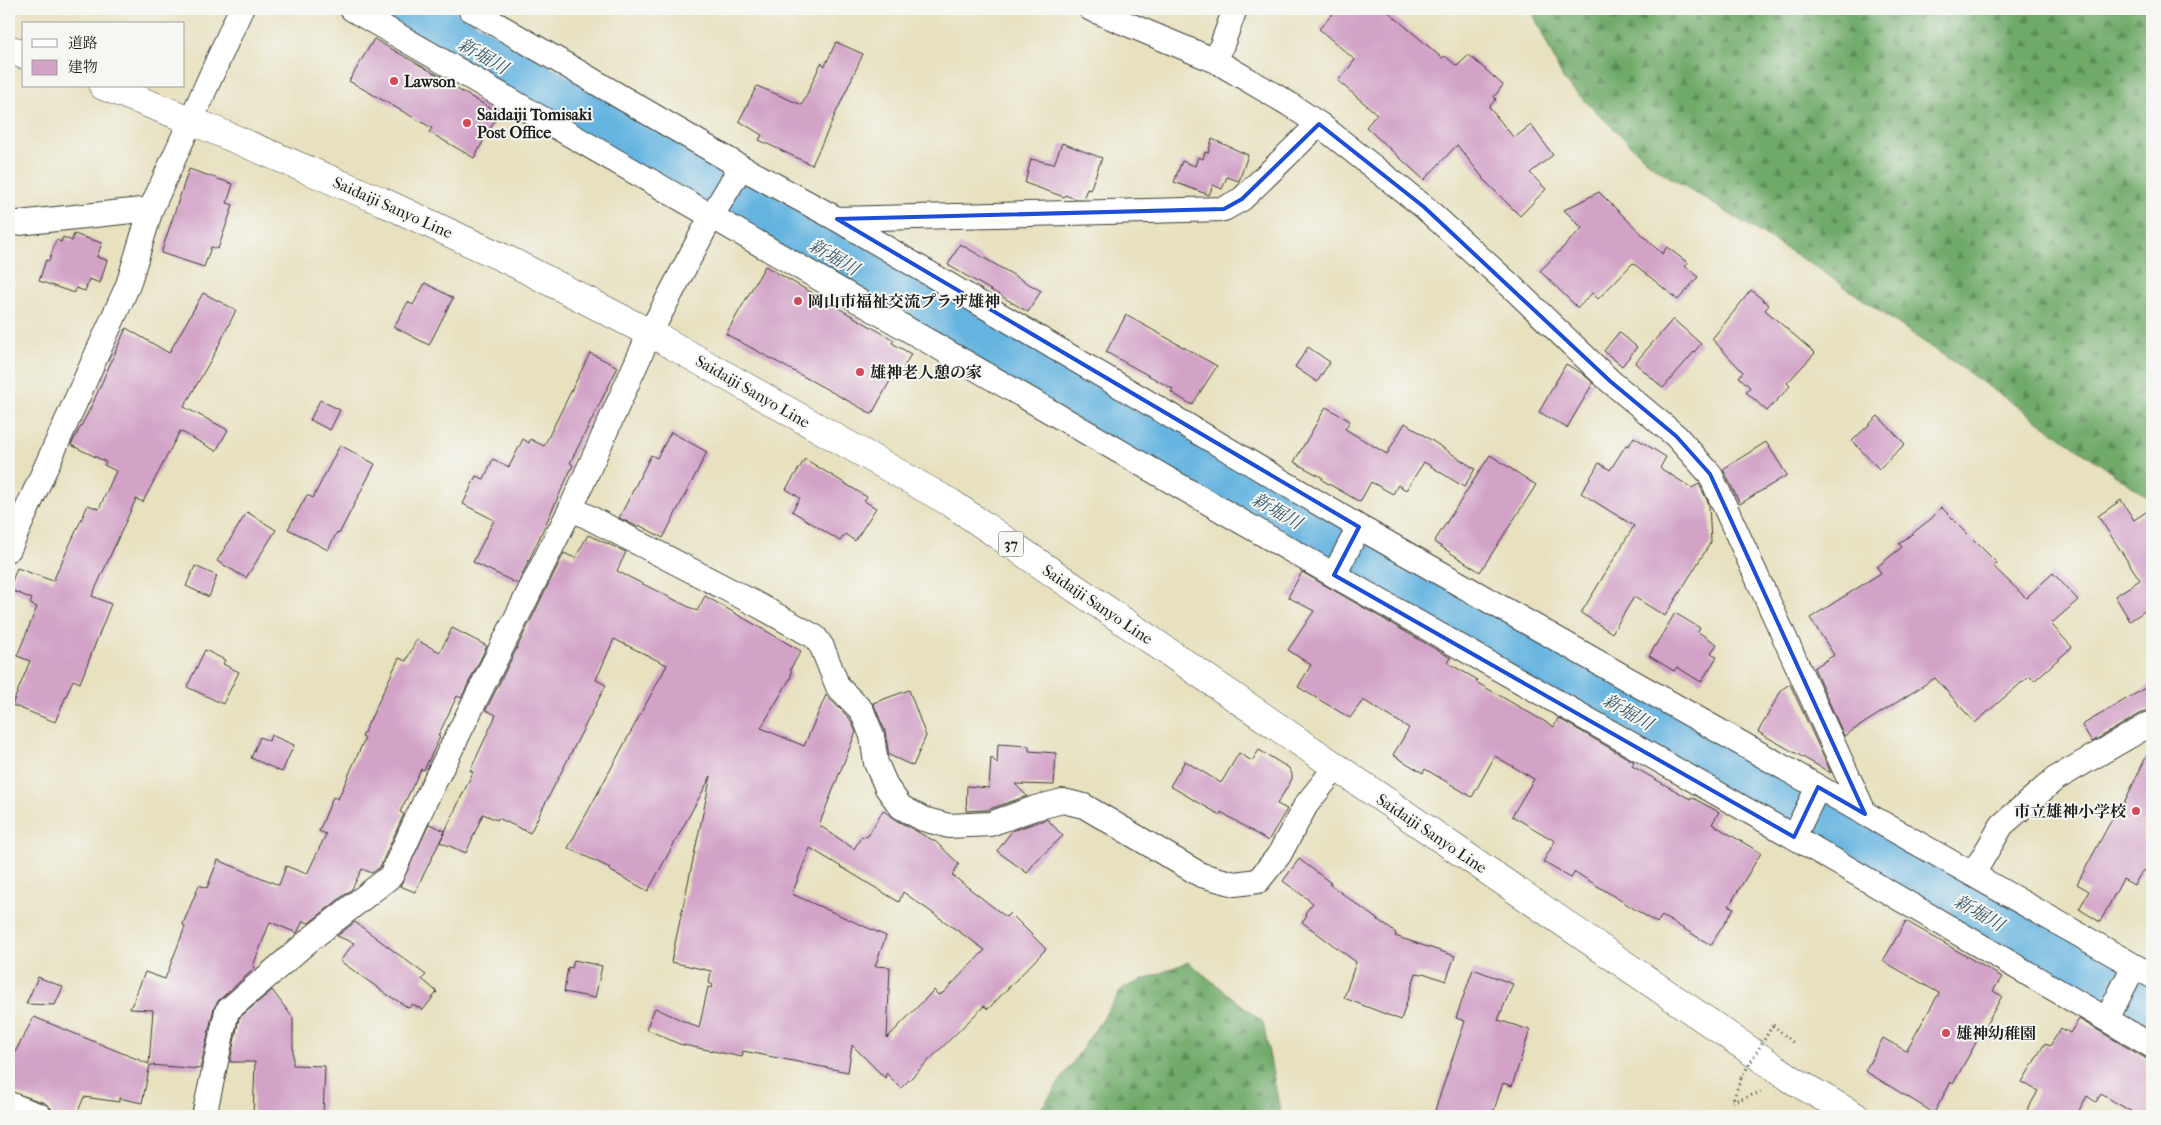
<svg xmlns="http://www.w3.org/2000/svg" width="2161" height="1125" viewBox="0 0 2161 1125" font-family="'IM FELL French Canon','Noto Serif JP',serif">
  <defs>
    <pattern id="forest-firs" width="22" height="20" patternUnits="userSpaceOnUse" patternTransform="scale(1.25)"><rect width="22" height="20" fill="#6faa69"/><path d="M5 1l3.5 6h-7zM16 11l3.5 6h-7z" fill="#5a8a56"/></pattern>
  </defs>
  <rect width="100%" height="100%" fill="#f6f6f2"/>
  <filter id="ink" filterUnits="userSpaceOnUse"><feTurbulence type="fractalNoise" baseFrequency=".02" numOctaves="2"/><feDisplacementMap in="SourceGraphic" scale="10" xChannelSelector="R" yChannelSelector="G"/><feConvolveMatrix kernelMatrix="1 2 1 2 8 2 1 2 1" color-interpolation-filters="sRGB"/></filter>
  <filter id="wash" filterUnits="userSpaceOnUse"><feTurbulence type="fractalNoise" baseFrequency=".0096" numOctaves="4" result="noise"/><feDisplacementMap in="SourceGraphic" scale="20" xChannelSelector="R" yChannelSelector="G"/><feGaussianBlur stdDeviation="1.12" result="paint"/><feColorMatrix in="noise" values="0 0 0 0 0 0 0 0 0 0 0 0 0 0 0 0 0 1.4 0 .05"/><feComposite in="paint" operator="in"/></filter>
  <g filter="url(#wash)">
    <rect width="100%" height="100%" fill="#e7e1bf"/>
    <path fill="url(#forest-firs)" stroke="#466342" d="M 1531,9 L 2152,9 L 2152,500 L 1822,271 L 1655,168 L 1564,81 Z
      M 1188,962 L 1263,1022 L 1281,1116 L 1034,1116 L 1046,1102 L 1123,988 Z"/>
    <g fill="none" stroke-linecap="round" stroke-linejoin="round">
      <path stroke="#65b4e0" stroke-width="51" d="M 401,9 L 732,200 L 2152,1013"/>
    </g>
    <g id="blocks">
      <path fill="#d2a2c7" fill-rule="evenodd" d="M 1337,9 L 1385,9 L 1442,58 L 1445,56 L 1457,66 L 1469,55 L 1503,85 L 1494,97 L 1496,99 L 1489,107 L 1514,138 L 1531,125 L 1553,155 L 1530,173 L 1546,189 L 1520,216 L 1487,183 L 1457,145 L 1424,180 L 1366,127 L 1377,114 L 1338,81 L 1355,60 L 1319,29 Z
        M 374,39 L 446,80 L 445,82 L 499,113 L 474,158 L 429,132 L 432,128 L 349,81 Z
        M 836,42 L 863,54 L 812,165 L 759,140 L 762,135 L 739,121 L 757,86 L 802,105 L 821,63 L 825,66 Z
        M 1212,139 L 1248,155 L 1239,181 L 1227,177 L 1222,189 L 1213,185 L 1209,195 L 1174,182 L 1182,161 L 1195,166 L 1198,157 L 1203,159 L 1205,152 L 1208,153 Z
        M 1062,143 L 1102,158 L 1090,190 L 1087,189 L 1083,199 L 1076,199 L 1065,195 L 1064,197 L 1025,183 L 1031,159 L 1054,164 Z
        M 189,169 L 233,184 L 227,203 L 233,205 L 218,249 L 211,247 L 204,267 L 161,253 Z
        M 1599,192 L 1662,254 L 1667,247 L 1688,263 L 1685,266 L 1698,277 L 1678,300 L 1633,263 L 1598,299 L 1592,293 L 1578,308 L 1540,271 L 1582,228 L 1564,210 Z
        M 74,234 L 102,243 L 97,257 L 107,260 L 100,283 L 89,279 L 85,291 L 76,288 L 74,293 L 39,281 L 46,260 L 49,261 L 56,240 L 61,242 L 63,237 L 72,241 Z
        M 960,244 L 1041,291 L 1028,312 L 948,265 Z
        M 765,266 L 894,340 L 892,343 L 911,354 L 896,381 L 891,379 L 872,414 L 726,334 Z
        M 425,283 L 453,298 L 429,345 L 394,327 L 408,302 L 413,305 Z
        M 1751,290 L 1769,305 L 1765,310 L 1815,353 L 1787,383 L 1790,386 L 1767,411 L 1746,392 L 1750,387 L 1739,377 L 1743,372 L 1712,339 Z
        M 203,293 L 236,310 L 217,349 L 184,407 L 228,430 L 216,451 L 180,431 L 143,502 L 136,499 L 92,596 L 111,604 L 80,683 L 73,680 L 55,722 L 12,705 L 30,661 L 17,656 L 37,607 L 30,604 L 32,599 L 9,589 L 17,568 L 53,581 L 88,505 L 99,509 L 116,471 L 104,465 L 106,462 L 71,445 L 91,407 L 126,328 L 169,353 Z
        M 1126,315 L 1217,366 L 1192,405 L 1171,392 L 1173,389 L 1106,352 Z
        M 1673,319 L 1701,344 L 1663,388 L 1635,363 Z
        M 1619,332 L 1637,347 L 1622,366 L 1604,351 Z
        M 1308,347 L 1330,362 L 1317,382 L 1295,367 Z
        M 590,353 L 618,367 L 570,463 L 573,465 L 518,584 L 473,562 L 494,520 L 463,504 L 476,476 L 484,479 L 493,459 L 509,467 L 523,439 L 529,443 L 530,439 L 544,446 Z
        M 1566,364 L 1583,374 L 1593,383 L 1567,428 L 1539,412 Z
        M 320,400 L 340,410 L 330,430 L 310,420 Z
        M 1326,407 L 1350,421 L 1345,429 L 1387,454 L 1405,423 L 1475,469 L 1464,487 L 1424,462 L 1406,490 L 1398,485 L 1393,494 L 1371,482 L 1360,502 L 1322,480 L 1323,478 L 1294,462 Z
        M 1878,416 L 1905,444 L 1879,469 L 1852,441 Z
        M 671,432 L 707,452 L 663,538 L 639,525 L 638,527 L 619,518 L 651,455 L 657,458 Z
        M 1634,437 L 1666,457 L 1660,468 L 1692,488 L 1699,484 L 1709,504 L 1711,542 L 1665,616 L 1634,597 L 1612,633 L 1581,613 L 1634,526 L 1581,493 L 1599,463 L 1610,470 L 1626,445 L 1629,446 Z
        M 1766,442 L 1787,475 L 1740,504 L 1723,469 Z
        M 340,445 L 375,464 L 339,534 L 337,532 L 328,550 L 288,529 L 307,495 L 313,498 Z
        M 1490,455 L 1536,485 L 1480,572 L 1434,542 Z
        M 805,459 L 867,497 L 864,501 L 876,508 L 855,541 L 845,534 L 840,541 L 792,511 L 800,498 L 786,489 Z
        M 2121,500 L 2134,520 L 2152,508 L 2152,606 L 2130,621 L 2115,596 L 2140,580 L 2098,516 Z
        M 1941,507 L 1997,563 L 1993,566 L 2026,598 L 2053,573 L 2078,600 L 2051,624 L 2072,647 L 2034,681 L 2029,676 L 1975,723 L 1935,678 L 1844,736 L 1814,668 L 1834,655 L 1810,618 L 1881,573 L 1877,567 L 1902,547 L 1899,544 L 1932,518 Z
        M 247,512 L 276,530 L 246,578 L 217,561 Z
        M 588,535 L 626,552 L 617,571 L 697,611 L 705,596 L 801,651 L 791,668 L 791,677 L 761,728 L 804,746 L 826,695 L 850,719 L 856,732 L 819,825 L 854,849 L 862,836 L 864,837 L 868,836 L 883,810 L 894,819 L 936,842 L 959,864 L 952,875 L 1006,917 L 1010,913 L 1046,949 L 988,1009 L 984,1006 L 901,1088 L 886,1073 L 885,1078 L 852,1045 L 848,1072 L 743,1051 L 742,1057 L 679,1044 L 646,1029 L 655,1008 L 699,1028 L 708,987 L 712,988 L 713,985 L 709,983 L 711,971 L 671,962 L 711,776 L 648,891 L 609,870 L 610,868 L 568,848 L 667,665 L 614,639 L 596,680 L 606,685 L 530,833 L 498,818 L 497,820 L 483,814 L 466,853 L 440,842 L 473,772 L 470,771 L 496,715 L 486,710 L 564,553 L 575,558 ZM 810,848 L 899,902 L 903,892 L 985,950 L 943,993 L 938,995 L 934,990 L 887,1038 L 890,967 L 875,966 L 886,936 L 792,894 Z
        M 195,566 L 217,576 L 209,597 L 186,586 Z
        M 1302,572 L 1451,658 L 1448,663 L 1478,680 L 1476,682 L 1554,727 L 1558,718 L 1634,762 L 1632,766 L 1690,799 L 1691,797 L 1719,812 L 1712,824 L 1761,853 L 1729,906 L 1734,908 L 1711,945 L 1662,916 L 1657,923 L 1575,872 L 1571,878 L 1543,862 L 1555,841 L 1512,816 L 1534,779 L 1495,756 L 1472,797 L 1425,769 L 1423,773 L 1393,755 L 1409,728 L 1363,700 L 1350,718 L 1298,687 L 1311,665 L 1288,650 L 1314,611 L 1288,597 Z
        M 1675,613 L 1700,628 L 1698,632 L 1717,644 L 1711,653 L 1717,657 L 1701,682 L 1677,667 L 1674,671 L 1649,656 Z
        M 452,628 L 487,646 L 461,698 L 457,696 L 438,736 L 440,737 L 424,770 L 421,769 L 400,812 L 404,814 L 380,867 L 372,873 L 362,869 L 352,889 L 309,923 L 303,921 L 297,933 L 270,922 L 253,966 L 255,968 L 218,1001 L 214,1008 L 200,1069 L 150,1065 L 142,1103 L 119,1098 L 119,1102 L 84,1097 L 76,1116 L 53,1116 L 51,1108 L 45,1103 L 9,1091 L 9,1049 L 15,1052 L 34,1017 L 149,1064 L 153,1010 L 130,1009 L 145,972 L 165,979 L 185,927 L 183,924 L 199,885 L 207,888 L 218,860 L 279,885 L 286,866 L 307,874 L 326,834 L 319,831 L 333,797 L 338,799 L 365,738 L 362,737 L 399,658 L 406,661 L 416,640 L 440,652 Z
        M 205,650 L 225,660 L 223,664 L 239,672 L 223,704 L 187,687 Z
        M 1790,684 L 1831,773 L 1758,732 L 1782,689 Z
        M 2152,684 L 2152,709 L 2145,711 L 2092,742 L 2082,725 Z
        M 909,690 L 926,736 L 913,766 L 889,755 L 885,731 L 873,703 Z
        M 271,735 L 294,745 L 282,772 L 251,758 L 260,737 L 269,741 Z
        M 998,744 L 1029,746 L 1029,751 L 1056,753 L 1054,785 L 1015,784 L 1027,796 L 987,810 L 966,811 L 967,786 L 989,788 L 991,757 L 997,764 Z
        M 2152,745 L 2152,876 L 2143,870 L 2134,885 L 2123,879 L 2100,922 L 2079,909 L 2089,891 L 2077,884 L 2119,806 L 2121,809 Z
        M 1259,750 L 1289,768 L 1292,774 L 1292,779 L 1277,804 L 1287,809 L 1268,841 L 1221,812 L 1220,815 L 1170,786 L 1185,761 L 1221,783 L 1239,753 L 1252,761 Z
        M 1047,819 L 1063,836 L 1036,861 L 1027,873 L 997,851 L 1012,831 Z
        M 429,824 L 445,831 L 415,892 L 400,886 Z
        M 1299,859 L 1331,883 L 1329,884 L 1396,933 L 1395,936 L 1455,956 L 1446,981 L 1423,973 L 1422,974 L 1416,973 L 1401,1020 L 1344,998 L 1356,962 L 1302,922 L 1307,915 L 1305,913 L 1313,903 L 1283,881 Z
        M 1906,921 L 2002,977 L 1993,991 L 2002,996 L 1953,1084 L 1951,1082 L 1934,1113 L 1865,1071 L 1883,1038 L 1906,1051 L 1939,993 L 1883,961 Z
        M 355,922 L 426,975 L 422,979 L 437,992 L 423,1010 L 412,1004 L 409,1008 L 388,995 L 340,961 L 354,943 L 337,936 Z
        M 574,960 L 602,966 L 595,998 L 564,992 L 568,967 L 572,968 Z
        M 1473,969 L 1513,984 L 1498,1020 L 1530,1030 L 1512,1086 L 1503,1083 L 1492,1116 L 1433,1116 L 1465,1021 L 1456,1018 Z
        M 38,977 L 63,987 L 55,1005 L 26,1004 Z
        M 272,990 L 293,1018 L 293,1065 L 325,1066 L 323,1116 L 253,1116 L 255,1062 L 230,1062 L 239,1018 Z
        M 2079,1019 L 2145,1058 L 2152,1060 L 2152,1116 L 2139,1116 L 2101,1094 L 2096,1102 L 2087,1096 L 2076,1116 L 2024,1116 L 2038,1091 L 2022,1082 L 2045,1043 L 2050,1046 L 2061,1028 L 2070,1033 Z"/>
    </g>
  </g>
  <g filter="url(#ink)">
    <use href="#blocks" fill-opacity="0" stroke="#3a3a34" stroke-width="1"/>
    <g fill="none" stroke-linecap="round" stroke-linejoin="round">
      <defs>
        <path id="minor" d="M 352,9 L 1334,575 L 1794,837 L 2152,1046
          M 470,9 L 741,167 L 837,219 L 1359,527 L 2152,976
          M 1091,9 L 1216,61 L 1289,104 L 1319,124 L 1424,207 L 1510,285 L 1610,381 L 1676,436 L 1710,474 L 1865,814
          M 1216,61 L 1235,9
          M 837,219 L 1224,209 L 1242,199 L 1319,124
          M 9,224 L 151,209
          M 571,508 L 756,604 L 815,637 L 822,647 L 838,687 L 862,711 L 872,736 L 876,763 L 887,788 L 901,807 L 923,819 L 949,826 L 990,824 L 1035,808 L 1063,801 L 1084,806 L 1201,875 L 1235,884 L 1258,881 L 1279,855 L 1306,805 L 1336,767
          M 9,549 L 128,285 L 151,209 L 241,9
          M 1334,575 L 1359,527
          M 1794,837 L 1818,787
          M 1973,874 L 2002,825 L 2055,779 L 2152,723
          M 2107,1019 L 2134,966
          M 9,1104 L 40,1116
          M 204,1116 L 227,1011 L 312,938 L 391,876 L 425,801 L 571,508 L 650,333 L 711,217 L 741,167"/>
        <path id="primary" d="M 9,49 L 24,55
          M 103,86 L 190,120 L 381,201 L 512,262 L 663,340 L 951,503 L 1793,1080 L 1855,1116"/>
      </defs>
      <use href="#minor" stroke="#3a3a34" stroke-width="26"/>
      <use href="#primary" stroke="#3a3a34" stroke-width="29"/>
      <path stroke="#3a3a34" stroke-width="3" stroke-dasharray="1 4" stroke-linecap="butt" d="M 1773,1025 L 1795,1044
        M 1741,1079 L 1732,1102 L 1761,1092"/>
      <use href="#minor" stroke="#fff" stroke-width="24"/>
      <use href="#primary" stroke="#fff" stroke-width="28"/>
      <path stroke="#3a3a34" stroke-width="3" stroke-dasharray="1 4" stroke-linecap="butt" d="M 1741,1078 L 1773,1025"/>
    </g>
  </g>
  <path fill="none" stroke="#1d4ed8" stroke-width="4" stroke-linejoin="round" d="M 1319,124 L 1424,207 L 1610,381 L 1676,436 L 1710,474 L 1865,814 L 1818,787 L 1794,837 L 1334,575 L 1359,527 L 837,219 L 1224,209 L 1242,199 Z"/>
  <g fill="#d1495b" stroke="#f6f6f2" stroke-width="2">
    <circle cx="394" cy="81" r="5"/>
    <circle cx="467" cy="123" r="5"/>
    <circle cx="798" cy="301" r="5"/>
    <circle cx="860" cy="372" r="5"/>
    <circle cx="2136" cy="811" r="5"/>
    <circle cx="1946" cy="1033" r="5"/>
  </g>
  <g text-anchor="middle" stroke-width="4" stroke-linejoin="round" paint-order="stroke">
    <rect fill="#f6f6f2" stroke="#5d5d5c" stroke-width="1" x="998.5" y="531.5" width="25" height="25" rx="4"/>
    <g font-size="15" font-weight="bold" fill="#1c1c1c">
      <text x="1011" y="549">37</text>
    </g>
    <g font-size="16" font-weight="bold" fill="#1c1c1c" stroke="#f6f6f2" text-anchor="start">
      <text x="404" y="87">Lawson</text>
      <text x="477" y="120">Saidaiji Tomisaki<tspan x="477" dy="18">Post Office</tspan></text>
      <text x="808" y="307">岡山市福祉交流プラザ雄神</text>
      <text x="870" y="378">雄神老人憩の家</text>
      <text x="2126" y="817" text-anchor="end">市立雄神小学校</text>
      <text x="1956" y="1039">雄神幼稚園</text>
    </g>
    <g font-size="16" fill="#1c1c1c" stroke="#f6f6f2">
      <text transform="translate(393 207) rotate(24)" y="6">Saidaiji Sanyo Line</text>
      <text transform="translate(753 391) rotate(30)" y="6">Saidaiji Sanyo Line</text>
      <text transform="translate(1098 604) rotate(34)" y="6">Saidaiji Sanyo Line</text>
      <text transform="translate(1432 833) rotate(34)" y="6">Saidaiji Sanyo Line</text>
    </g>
    <g font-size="18" font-style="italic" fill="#39596a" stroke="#f6f6f2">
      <text transform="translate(483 56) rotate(30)" y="6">新堀川</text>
      <text transform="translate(834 257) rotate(30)" y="6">新堀川</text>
      <text transform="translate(1277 511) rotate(30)" y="6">新堀川</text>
      <text transform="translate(1628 712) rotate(30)" y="6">新堀川</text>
      <text transform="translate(1979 913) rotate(30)" y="6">新堀川</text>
    </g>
  </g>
  <rect width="2161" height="1125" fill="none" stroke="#f6f6f2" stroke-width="30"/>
  <rect x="22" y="22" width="162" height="65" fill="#f6f6f2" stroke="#9f9f9c"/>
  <rect x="32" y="39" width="25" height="8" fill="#ffffff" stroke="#9f9f9c"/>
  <text x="68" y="48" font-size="15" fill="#1c1c1c">道路</text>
  <rect x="32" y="60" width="25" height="15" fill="#d2a2c7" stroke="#9f9f9c"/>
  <text x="68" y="72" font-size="15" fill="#1c1c1c">建物</text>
</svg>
